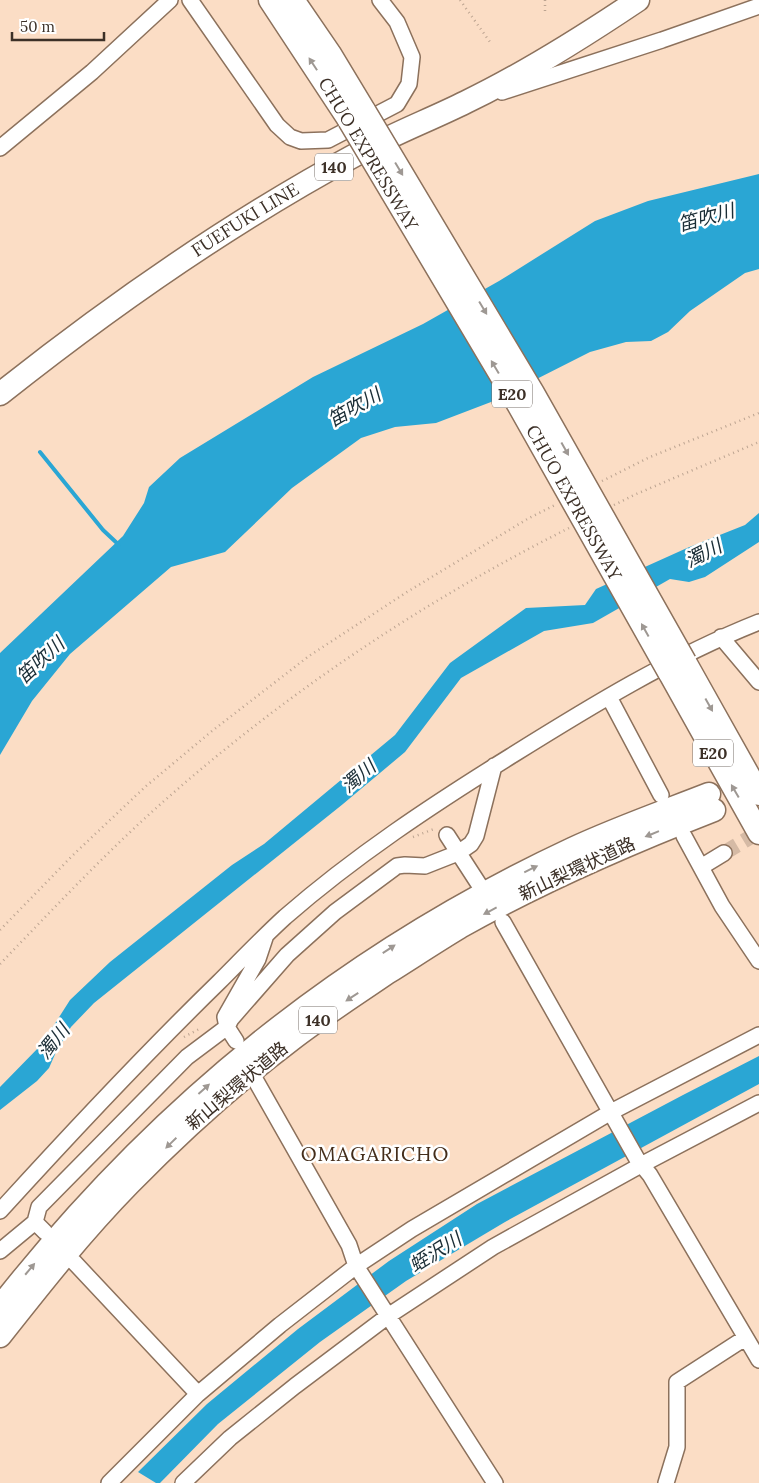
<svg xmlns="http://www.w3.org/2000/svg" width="759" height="1483" viewBox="0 0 759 1483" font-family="Lora,'Noto Sans JP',serif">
  <rect width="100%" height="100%" fill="#fbddc5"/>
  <path fill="#2aa6d4" d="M 759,174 L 759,269 L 745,273 L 690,311 L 668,332 L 651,341 L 626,342 L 590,352 L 491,402 L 436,423 L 395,427 L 361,438 L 292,488 L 225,552 L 171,567 L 70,654 L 32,701 L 0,755 L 0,653 L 123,536 L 144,503 L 149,487 L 180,458 L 313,377 L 423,324 L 499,281 L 595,221 L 648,201 Z
    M 759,513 L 759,542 L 705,577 L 689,582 L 670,579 L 593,623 L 544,631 L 461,678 L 405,752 L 343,804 L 94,1003 L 71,1027 L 56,1052 L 49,1068 L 37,1081 L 0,1110 L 0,1087 L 42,1044 L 70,1000 L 110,962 L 232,865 L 264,844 L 395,735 L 450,663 L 526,608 L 585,605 L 596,589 L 687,548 L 745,525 Z
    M 759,1056 L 759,1084 L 505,1222 L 406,1281 L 320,1342 L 218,1424 L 160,1483 L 156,1483 L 138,1472 L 207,1404 L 298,1329 L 389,1261 L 477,1204 L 683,1095 Z"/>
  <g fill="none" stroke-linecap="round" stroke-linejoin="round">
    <path stroke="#2aa6d4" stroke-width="4" d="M 40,452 L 103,530 L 119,545"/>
    <path stroke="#d5baa5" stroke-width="15" stroke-dasharray="15 8" stroke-linecap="butt" d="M 724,853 L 759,832"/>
    <defs>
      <path id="minor" d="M 190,0 L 277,125 L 290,137 L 301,141 L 328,140 L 397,104 L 409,84 L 412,57 L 397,22 L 380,0
        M 502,92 L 662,40 L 759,6
        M 0,148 L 92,72 L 170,0
        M 721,637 L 759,682
        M 609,697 L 661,795
        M 447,835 L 480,886
        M 684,836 L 722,906 L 759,961
        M 701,867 L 724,853
        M 503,922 L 637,1159 L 650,1175 L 759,1360
        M 236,1041 L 227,1027 L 225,1017 L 258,959 L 265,938
        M 256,1081 L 349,1245 L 356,1266 L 495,1483
        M 0,1211 C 71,1133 143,1056 219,982 C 241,960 262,938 285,917 C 355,856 432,805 511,756 C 591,706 671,657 759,622
        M 45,1232 L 35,1222 L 39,1207 L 187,1057 L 227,1027 L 231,1019 L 287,955 L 335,912 L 397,866 L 405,865 L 425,866 L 458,853 L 471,844 L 476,836 L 494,766
        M 0,1251 L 35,1222
        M 74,1262 L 198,1394
        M 109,1483 L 198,1394 L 280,1325 L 356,1266 L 412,1229 L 611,1112 L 759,1035
        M 183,1483 L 230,1438 L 295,1386 L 388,1316 L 493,1247 L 641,1165 L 759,1103
        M 666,1483 L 677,1447 L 677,1382 L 745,1338"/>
      <g id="highway">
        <path d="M 270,0 L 349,120"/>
        <path d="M 293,0 L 330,54 L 365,112"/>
        <path id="s1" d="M 0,394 C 112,305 231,222 357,154 C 392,134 430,120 466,102 C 526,73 583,37 638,0"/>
        <path d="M 685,662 L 759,794"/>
        <path d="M 669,672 L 759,833"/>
        <path d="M 0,1307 C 156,1108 343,956 572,849 C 617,828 663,812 709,794"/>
        <path d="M 0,1336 C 41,1284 82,1232 129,1184 C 179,1133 233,1084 291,1040 C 322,1016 355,995 387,973 C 411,958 435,942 460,927 C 541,881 627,844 714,810"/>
      </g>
    </defs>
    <use href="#minor" stroke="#8c715c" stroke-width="18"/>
    <use href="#highway" stroke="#8c715c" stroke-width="25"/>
    <path stroke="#bca491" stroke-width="2.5" stroke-dasharray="1 4" stroke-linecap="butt" d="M 460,0 L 490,42
      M 545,0 L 545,11
      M 602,481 L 650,457 L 759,413
      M 614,505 L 634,495 L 759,442
      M 413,837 L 434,829 L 436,830
      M 0,930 L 73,855 L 145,787 L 212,731 L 309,656 L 407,592 L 529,518 L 555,505
      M 0,964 C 56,906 111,847 172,794 C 292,689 426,600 569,528
      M 184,1037 L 201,1028"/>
    <use href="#minor" stroke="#fff" stroke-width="15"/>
    <use href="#highway" stroke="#fff" stroke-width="22"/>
    <defs>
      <g id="highway-bridge">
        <path d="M 365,112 L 533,393 L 685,662"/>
        <path id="s2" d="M 349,120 L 518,404 L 669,672"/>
      </g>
    </defs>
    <use href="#highway-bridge" stroke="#8c715c" stroke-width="25" stroke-linecap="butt"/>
    <use href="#highway-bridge" stroke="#fff" stroke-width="22"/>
  </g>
  <defs><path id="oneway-solid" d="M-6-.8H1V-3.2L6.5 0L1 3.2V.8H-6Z" transform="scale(1.25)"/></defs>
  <g fill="#9e9893">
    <use href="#oneway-solid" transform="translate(313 64) rotate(-123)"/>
    <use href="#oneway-solid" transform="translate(399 169) rotate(59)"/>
    <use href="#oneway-solid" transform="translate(483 308) rotate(59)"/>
    <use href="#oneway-solid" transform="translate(495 367) rotate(-121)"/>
    <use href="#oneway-solid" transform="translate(565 449) rotate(61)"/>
    <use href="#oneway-solid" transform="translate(645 630) rotate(-119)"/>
    <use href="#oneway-solid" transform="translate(709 705) rotate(61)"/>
    <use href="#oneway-solid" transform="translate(735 791) rotate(-120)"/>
    <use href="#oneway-solid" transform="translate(652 834) rotate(158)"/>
    <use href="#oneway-solid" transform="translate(531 869) rotate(-26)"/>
    <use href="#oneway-solid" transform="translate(490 911) rotate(152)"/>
    <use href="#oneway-solid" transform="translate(389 949) rotate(-33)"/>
    <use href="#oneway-solid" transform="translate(352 997) rotate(147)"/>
    <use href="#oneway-solid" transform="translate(204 1089) rotate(-42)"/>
    <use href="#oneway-solid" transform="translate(171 1143) rotate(136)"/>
    <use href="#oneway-solid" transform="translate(30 1269) rotate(-50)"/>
  </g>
  <g text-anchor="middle" stroke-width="5" stroke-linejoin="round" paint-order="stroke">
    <g fill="#fff" stroke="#766e68" stroke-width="1">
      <rect x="315" y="153.5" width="38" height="27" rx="4"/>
      <rect x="492" y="380.5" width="40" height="27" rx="4"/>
      <rect x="693" y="739.5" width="40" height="27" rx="4"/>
      <rect x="299" y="1006.5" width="38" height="27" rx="4"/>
    </g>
    <g font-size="16" font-weight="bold" fill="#3c3027">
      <text x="334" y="173">140</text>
      <text x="512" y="400">E20</text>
      <text x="713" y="759">E20</text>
      <text x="318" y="1026">140</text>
    </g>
    <g font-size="18" fill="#3c3027" stroke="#fff">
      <text transform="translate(368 154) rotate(59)" y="6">CHUO EXPRESSWAY</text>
      <text dy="6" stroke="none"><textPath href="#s1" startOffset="301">FUEFUKI LINE</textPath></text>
      <text dy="6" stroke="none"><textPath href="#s2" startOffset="444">CHUO EXPRESSWAY</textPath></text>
      <text transform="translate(577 869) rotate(-25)" y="6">新山梨環状道路</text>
      <text transform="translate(237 1086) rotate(-40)" y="6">新山梨環状道路</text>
    </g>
    <g font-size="19" font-style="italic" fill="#1a2d36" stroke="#fff">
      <text transform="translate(706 217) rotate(-15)" y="7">笛吹川</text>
      <text transform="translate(354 407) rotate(-30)" y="7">笛吹川</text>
      <text transform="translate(703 553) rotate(-27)" y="7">濁川</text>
      <text transform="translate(40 660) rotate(-43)" y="7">笛吹川</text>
      <text transform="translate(358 776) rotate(-40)" y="7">濁川</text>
      <text transform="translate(53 1041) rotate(-51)" y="7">濁川</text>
      <text transform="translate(435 1252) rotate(-32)" y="7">蛭沢川</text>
    </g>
    <g font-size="20" letter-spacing="1" fill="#442d1a" stroke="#fff">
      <text x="375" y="1161">OMAGARICHO</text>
    </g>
  </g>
  <path d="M12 32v8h92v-8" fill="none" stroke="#3c3027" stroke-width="2.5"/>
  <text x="20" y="32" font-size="15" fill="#3c3027" stroke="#ffffff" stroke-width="4" paint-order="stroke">50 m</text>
</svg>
